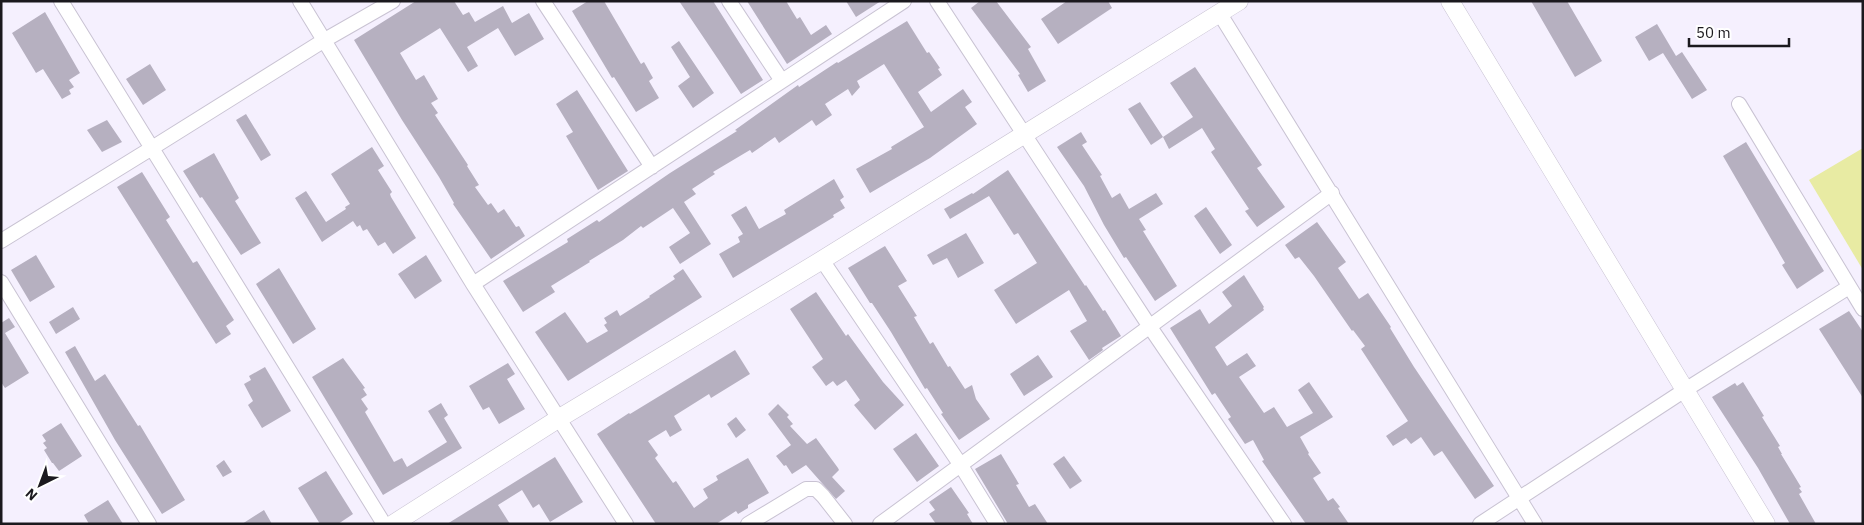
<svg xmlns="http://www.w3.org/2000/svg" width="1864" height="525" viewBox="0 0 1864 525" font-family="'IBM Plex Sans',sans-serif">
  <rect width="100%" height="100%" fill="#f5f0fe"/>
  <path fill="#e8eba3" d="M 1863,148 L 1863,270 L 1809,180 Z"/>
  <path fill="#b6b0c0" d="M 416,1 L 454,1 L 463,15 L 469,12 L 475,22 L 503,6 L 512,23 L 529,13 L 544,39 L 515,56 L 498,28 L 467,47 L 478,66 L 468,72 L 440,28 L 400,53 L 416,80 L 424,75 L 438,99 L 431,103 L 438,113 L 435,115 L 468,165 L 467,166 L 479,185 L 475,187 L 488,205 L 491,203 L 498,213 L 504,209 L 516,227 L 519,226 L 525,236 L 491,259 L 453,204 L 454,203 L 439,177 L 402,120 L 354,40 Z
    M 588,1 L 604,1 L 641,64 L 644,62 L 653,78 L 649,81 L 659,98 L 636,112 L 614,77 L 612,78 L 572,11 Z
    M 679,1 L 713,1 L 763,80 L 741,94 L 718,59 Z
    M 747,1 L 786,1 L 797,19 L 800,17 L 811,35 L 826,25 L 832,34 L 787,64 Z
    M 846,1 L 881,1 L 856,17 Z
    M 980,1 L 996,1 L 1031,47 L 1028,49 L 1046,81 L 1028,92 L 1018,75 L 1020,74 L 971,8 Z
    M 1067,1 L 1108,1 L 1112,8 L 1058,44 L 1041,19 Z
    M 1531,1 L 1567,1 L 1602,61 L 1575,77 Z
    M 45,12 L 80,73 L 69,80 L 74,87 L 69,90 L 71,94 L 62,99 L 43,69 L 36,73 L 12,33 Z
    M 907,21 L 927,53 L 929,52 L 940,68 L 938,69 L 942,75 L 918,92 L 931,112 L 963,89 L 972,102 L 965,107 L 977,124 L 930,158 L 870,193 L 856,169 L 892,149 L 891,147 L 924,127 L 884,64 L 857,81 L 860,87 L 852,96 L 848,89 L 825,104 L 832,115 L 816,126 L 812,120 L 779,143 L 775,137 L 752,153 L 750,150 L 713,172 L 715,174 L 692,189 L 696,194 L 684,202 L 711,244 L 680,264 L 669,247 L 690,233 L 673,208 L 643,228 L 641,226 L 623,240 L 589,261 L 590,262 L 551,286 L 555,292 L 523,312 L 503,281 L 568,242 L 567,239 L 597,220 L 599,222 L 670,173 L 737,131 L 735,130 L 798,85 L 799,87 L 837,62 L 838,63 Z
    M 1657,24 L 1676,56 L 1682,52 L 1707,90 L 1692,99 L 1663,53 L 1649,61 L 1635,37 Z
    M 679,41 L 714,93 L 693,108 L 678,86 L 690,77 L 671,47 Z
    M 150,64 L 166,90 L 143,105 L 126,79 Z
    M 1195,67 L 1262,165 L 1257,168 L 1285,207 L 1257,227 L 1245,211 L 1249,209 L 1211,152 L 1215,149 L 1202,128 L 1169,149 L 1163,137 L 1193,117 L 1170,83 Z
    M 577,90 L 628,171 L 598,190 L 566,136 L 573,132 L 556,104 Z
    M 1140,102 L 1163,137 L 1151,145 L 1128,109 Z
    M 246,114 L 271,155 L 261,161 L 236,120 Z
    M 107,120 L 122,142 L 102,152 L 87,130 Z
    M 1081,132 L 1087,142 L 1082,145 L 1102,175 L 1100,176 L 1112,198 L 1120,193 L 1129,209 L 1156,193 L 1163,204 L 1139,219 L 1146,230 L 1143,231 L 1177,286 L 1155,301 L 1126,257 L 1124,258 L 1104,225 L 1084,186 L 1057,147 Z
    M 1746,142 L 1824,271 L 1797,289 L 1782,265 L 1785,263 L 1723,156 Z
    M 372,147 L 384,166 L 378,170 L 392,192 L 390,194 L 391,197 L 416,238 L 393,254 L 385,242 L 378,246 L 367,229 L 363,231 L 360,225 L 357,227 L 353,221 L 322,242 L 295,198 L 306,191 L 326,222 L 346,209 L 345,207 L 350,204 L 331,174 Z
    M 214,153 L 239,198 L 235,201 L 261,243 L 241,255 L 202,197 L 200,198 L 183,171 Z
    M 1008,170 L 1085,286 L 1086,285 L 1103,311 L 1105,310 L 1121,336 L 1102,348 L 1103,350 L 1089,360 L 1070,331 L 1087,321 L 1069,290 L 1016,324 L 994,290 L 1037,263 L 1018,233 L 1014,235 L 989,196 L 950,219 L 944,209 L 972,193 L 973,194 Z
    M 142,172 L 170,217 L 166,220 L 193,263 L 197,261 L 234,320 L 226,326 L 231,334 L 216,344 L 117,187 Z
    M 834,179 L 844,197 L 840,200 L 845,208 L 833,215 L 834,217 L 733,278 L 719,254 L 740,242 L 738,237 L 743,234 L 731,215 L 746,206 L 759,229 L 786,214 L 784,210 Z
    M 1206,207 L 1232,245 L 1220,254 L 1194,216 Z
    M 1317,222 L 1346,262 L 1338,268 L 1359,299 L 1368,293 L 1391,327 L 1390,328 L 1414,367 L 1494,486 L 1475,499 L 1442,451 L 1434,456 L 1421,437 L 1411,444 L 1406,438 L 1393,446 L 1386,436 L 1408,421 L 1361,349 L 1365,346 L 1353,330 L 1352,331 L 1314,276 L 1299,257 L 1295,259 L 1285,245 Z
    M 966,233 L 984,263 L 958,278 L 947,258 L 933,265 L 927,255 Z
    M 885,246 L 907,281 L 898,286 L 917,316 L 914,317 L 930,344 L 933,342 L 948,367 L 950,366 L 965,389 L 972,385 L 976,399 L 990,419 L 959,440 L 941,414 L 943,413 L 927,388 L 925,389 L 891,332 L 872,303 L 870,303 L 848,268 Z
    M 36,255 L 55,287 L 30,302 L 11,270 Z
    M 426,255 L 442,281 L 415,299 L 398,274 Z
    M 279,268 L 316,329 L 293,344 L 256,284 Z
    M 683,269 L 702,297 L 568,381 L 535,332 L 565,312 L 587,343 L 608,331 L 604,325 L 607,323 L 604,318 L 617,310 L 620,316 L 650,297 L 649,296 L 675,279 L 673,276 Z
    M 1244,275 L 1264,307 L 1263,308 L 1264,310 L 1215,347 L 1227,366 L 1247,353 L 1256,366 L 1239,377 L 1264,413 L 1274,407 L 1287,427 L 1313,413 L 1298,390 L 1309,382 L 1333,417 L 1300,437 L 1309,453 L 1308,454 L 1321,473 L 1313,478 L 1328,501 L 1333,498 L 1340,507 L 1338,508 L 1349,524 L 1306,524 L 1262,461 L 1264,460 L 1253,440 L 1245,444 L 1228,419 L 1231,417 L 1215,393 L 1212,395 L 1170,328 L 1200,309 L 1209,324 L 1232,306 L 1222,292 Z
    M 816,292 L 846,336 L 848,334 L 883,382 L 904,405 L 875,430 L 854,405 L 860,400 L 846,380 L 837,386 L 833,381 L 826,386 L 812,367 L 823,359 L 790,309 Z
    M 73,307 L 80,319 L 56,334 L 49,322 Z
    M 1849,311 L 1863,332 L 1863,398 L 1819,329 Z
    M 9,318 L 15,327 L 5,333 L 29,373 L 5,388 L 1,382 L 1,323 Z
    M 75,346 L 95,381 L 105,374 L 138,426 L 140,425 L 185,500 L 162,514 L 115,440 L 65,352 Z
    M 735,350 L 750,374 L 711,398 L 709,394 L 674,416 L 682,430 L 670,437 L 666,430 L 648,441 L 658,455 L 655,458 L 673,483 L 676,481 L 694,508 L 708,498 L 703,489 L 718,480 L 716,476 L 748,458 L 769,493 L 748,505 L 748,508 L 738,514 L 736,511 L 716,524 L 656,524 L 597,434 L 629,413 L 630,414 Z
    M 1038,355 L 1053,377 L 1024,396 L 1010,374 Z
    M 343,358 L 365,388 L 363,389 L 367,395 L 361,399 L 368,409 L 365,412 L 394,462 L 402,458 L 407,467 L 447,442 L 428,411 L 441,403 L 448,415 L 444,418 L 462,448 L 383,495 L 312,377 Z
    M 508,363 L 515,374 L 507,379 L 525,409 L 499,424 L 489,407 L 483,410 L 469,386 Z
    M 265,367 L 291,411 L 262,428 L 248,405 L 253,401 L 244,384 L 251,380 L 249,376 Z
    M 1743,382 L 1764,416 L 1762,417 L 1780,446 L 1778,447 L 1782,454 L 1781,454 L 1801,487 L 1799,488 L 1802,492 L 1799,494 L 1816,524 L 1790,524 L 1758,468 L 1712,397 L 1735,383 L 1737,386 Z
    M 778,404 L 789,415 L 787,417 L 793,424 L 790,426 L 807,444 L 816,438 L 838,468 L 839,470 L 832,477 L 845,491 L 836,499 L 806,465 L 792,474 L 786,465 L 784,466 L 776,456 L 791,445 L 768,414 Z
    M 736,417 L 746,430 L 736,438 L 727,424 Z
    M 61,423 L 82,456 L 59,471 L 53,463 L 52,463 L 44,450 L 47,448 L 43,443 L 46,441 L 42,435 Z
    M 916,433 L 939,466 L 917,482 L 893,449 Z
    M 1001,454 L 1019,484 L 1016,485 L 1029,507 L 1035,504 L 1048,524 L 1008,524 L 975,469 Z
    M 1064,456 L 1082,481 L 1070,489 L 1053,464 Z
    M 555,457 L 583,502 L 550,522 L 539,504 L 533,508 L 522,490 L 498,505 L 510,524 L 447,524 Z
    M 224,460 L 232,472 L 223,477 L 216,466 Z
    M 326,471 L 353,514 L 338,524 L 320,524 L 298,488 Z
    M 951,487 L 969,513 L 967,514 L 973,524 L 936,524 L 929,514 L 935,510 L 929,502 Z
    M 108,500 L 123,524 L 89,524 L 84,515 Z
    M 264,510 L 272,524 L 242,524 Z"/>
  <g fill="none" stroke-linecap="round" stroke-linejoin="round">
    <defs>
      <path id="minor" d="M 61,1 L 384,524
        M 300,1 L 473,284 L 626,524
        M 543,1 L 652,167
        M 729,1 L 782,81
        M 937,1 L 1150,327 L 1284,524
        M 1220,14 L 1535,524
        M 1739,104 L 1863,309
        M 1,241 L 152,148 L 323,41 L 393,1
        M 822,260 L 960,464 L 997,524
        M 1,282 L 149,524
        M 473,284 L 904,1
        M 748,524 L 806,489 L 816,489 L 823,496 L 845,524
        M 880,524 L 1332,193
        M 1480,524 L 1685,390 L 1849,287"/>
      <path id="tertiary" d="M 1450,1 L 1766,524
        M 393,524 L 558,419 L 822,260 L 1239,1"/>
    </defs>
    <use href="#minor" stroke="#c9c3d3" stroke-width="16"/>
    <use href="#tertiary" stroke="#c9c3d3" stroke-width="19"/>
    <use href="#minor" stroke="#fff" stroke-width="14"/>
    <use href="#tertiary" stroke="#fff" stroke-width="18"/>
  </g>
  <rect width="1864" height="525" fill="none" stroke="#1b191e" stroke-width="5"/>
  <g transform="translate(40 485) rotate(222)" stroke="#ffffff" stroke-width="4" paint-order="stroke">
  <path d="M0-4L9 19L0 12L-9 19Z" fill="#1b191e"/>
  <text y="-8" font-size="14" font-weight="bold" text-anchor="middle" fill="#1b191e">N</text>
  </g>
  <path d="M1689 38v8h100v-8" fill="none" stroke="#1b191e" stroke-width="2.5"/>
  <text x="1696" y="38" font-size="15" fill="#1b191e" stroke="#ffffff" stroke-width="4" paint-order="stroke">50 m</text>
</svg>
